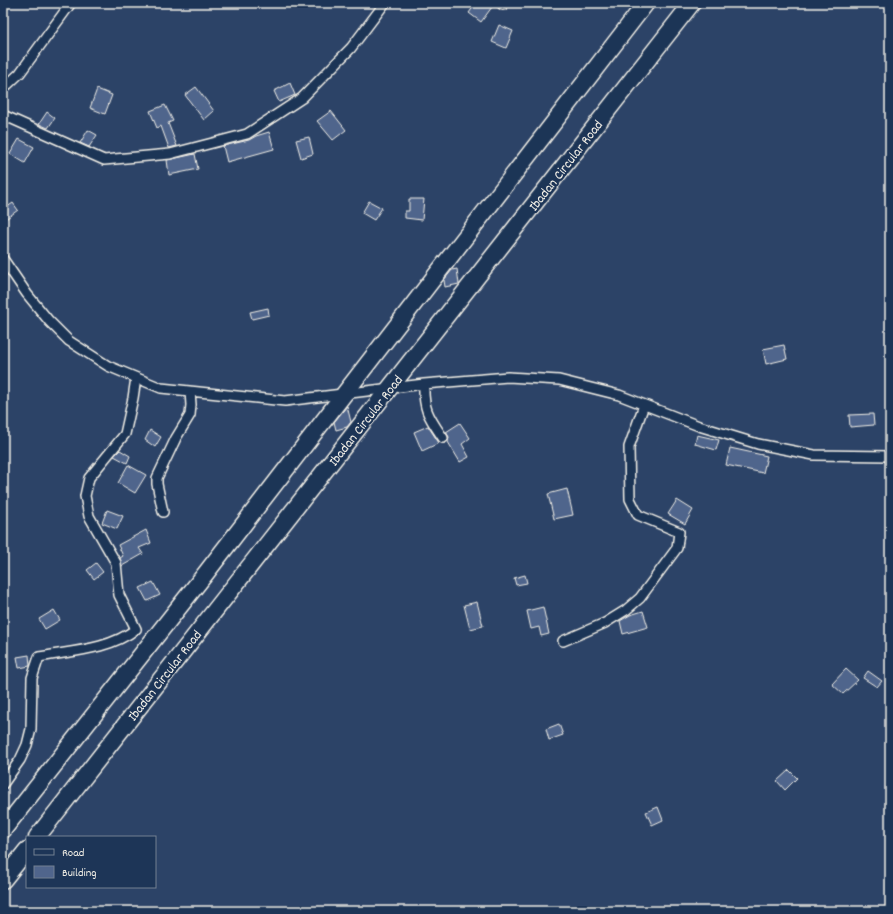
<svg xmlns="http://www.w3.org/2000/svg" width="893" height="914" viewBox="0 0 893 914" font-family="Dekko,sans-serif">
  <rect width="100%" height="100%" fill="#2c4367"/>
  <filter id="ink" filterUnits="userSpaceOnUse"><feTurbulence type="fractalNoise" baseFrequency=".025" numOctaves="2"/><feDisplacementMap in="SourceGraphic" scale="8" xChannelSelector="R" yChannelSelector="G"/><feConvolveMatrix kernelMatrix="1 2 1 2 8 2 1 2 1" color-interpolation-filters="sRGB"/></filter>
  <g filter="url(#ink)">
    <path fill="#50658c" stroke="#f4f1e8" d="M 476,3 L 487,3 L 492,7 L 481,22 L 469,13 Z
      M 499,25 L 513,31 L 506,48 L 492,42 Z
      M 290,83 L 295,95 L 279,102 L 274,91 Z
      M 196,87 L 214,111 L 204,120 L 185,95 Z
      M 97,89 L 112,95 L 105,114 L 90,108 Z
      M 165,105 L 173,121 L 168,123 L 177,146 L 169,148 L 161,126 L 157,128 L 150,111 Z
      M 331,111 L 346,130 L 333,140 L 317,121 Z
      M 47,112 L 55,118 L 48,128 L 39,124 Z
      M 88,130 L 97,135 L 89,147 L 80,143 Z
      M 269,132 L 274,149 L 227,162 L 223,146 L 249,140 L 256,136 Z
      M 309,137 L 313,154 L 301,158 L 296,140 Z
      M 19,139 L 34,147 L 25,163 L 10,154 Z
      M 195,154 L 198,169 L 169,175 L 167,160 Z
      M 409,199 L 424,199 L 422,220 L 405,218 L 405,211 L 409,211 Z
      M 369,201 L 382,208 L 374,220 L 362,213 Z
      M 13,203 L 18,210 L 3,221 L 3,210 Z
      M 457,269 L 459,284 L 445,287 L 444,280 L 452,270 Z
      M 268,308 L 269,315 L 252,319 L 250,312 Z
      M 784,345 L 787,359 L 766,364 L 763,349 Z
      M 347,406 L 351,422 L 347,427 L 336,430 L 334,422 Z
      M 873,414 L 874,425 L 850,427 L 849,415 Z
      M 460,423 L 470,438 L 462,444 L 469,457 L 460,462 L 448,442 L 449,437 L 446,432 Z
      M 428,426 L 439,443 L 422,451 L 414,432 Z
      M 150,430 L 161,437 L 155,447 L 145,440 Z
      M 697,435 L 719,440 L 716,450 L 695,444 Z
      M 730,448 L 767,456 L 763,473 L 726,465 Z
      M 120,450 L 130,456 L 127,463 L 114,456 Z
      M 128,465 L 146,475 L 135,493 L 118,483 Z
      M 567,489 L 573,515 L 554,519 L 548,494 Z
      M 677,500 L 693,510 L 685,524 L 668,514 Z
      M 107,510 L 123,516 L 117,529 L 102,523 Z
      M 146,530 L 151,543 L 139,548 L 143,554 L 122,566 L 120,558 L 123,556 L 118,545 Z
      M 96,563 L 103,572 L 94,579 L 87,570 Z
      M 525,575 L 527,583 L 516,585 L 514,578 Z
      M 153,582 L 160,595 L 147,601 L 140,588 Z
      M 477,602 L 483,626 L 470,629 L 464,605 Z
      M 543,607 L 549,634 L 541,636 L 539,627 L 531,629 L 527,611 Z
      M 54,610 L 60,620 L 45,629 L 39,619 Z
      M 643,611 L 648,627 L 623,634 L 620,621 L 630,615 Z
      M 29,655 L 30,666 L 19,668 L 17,657 Z
      M 846,669 L 858,680 L 843,694 L 832,684 Z
      M 868,671 L 882,681 L 877,687 L 863,678 Z
      M 559,724 L 563,735 L 549,740 L 546,729 Z
      M 789,770 L 797,778 L 785,790 L 777,781 Z
      M 658,807 L 663,820 L 652,825 L 646,812 Z"/>
    <g fill="none" stroke-linecap="round" stroke-linejoin="round">
      <defs>
        <path id="minor" d="M 501,3 L 503,5
          M 3,89 L 20,73 L 71,3
          M 3,115 L 104,160 L 170,154 L 247,134 L 302,98 L 351,48 L 385,3
          M 3,259 L 27,294 L 49,321 L 69,341 L 108,366 L 161,388 L 285,401 L 424,384 L 508,377 L 559,380 L 619,395 L 699,426 L 758,444 L 814,455 L 890,456
          M 424,384 C 423,410 429,417 443,438
          M 163,512 L 157,484 L 157,478 L 176,438 L 190,415 L 191,405 L 190,391
          M 563,641 L 605,623 L 626,610 L 640,598 L 677,548 L 679,532 L 638,515 L 630,499 L 629,447 L 644,405
          M 3,784 L 20,760 L 27,745 L 31,729 L 32,678 L 39,657 C 71,651 109,650 136,629 L 119,595 L 116,563 L 89,516 L 85,496 L 89,478 L 125,434 L 133,398 L 136,378"/>
        <path id="trunk" d="M 3,830 L 206,573 L 646,3
          M 37,837 L 692,3
          M 3,880 L 27,850"/>
      </defs>
      <use href="#minor" stroke="#f4f1e8" stroke-width="12"/>
      <use href="#trunk" stroke="#f4f1e8" stroke-width="19"/>
      <use href="#minor" stroke="#1d3557" stroke-width="9"/>
      <use href="#trunk" stroke="#1d3557" stroke-width="16"/>
    </g>
  </g>
  <g text-anchor="middle" stroke-width="4" stroke-linejoin="round" paint-order="stroke">
    <g font-size="14" fill="#f4f1e8" stroke="#1d3557">
      <text transform="translate(565 165) rotate(-52)" y="5">Ibadan Circular Road</text>
      <text transform="translate(365 420) rotate(-52)" y="5">Ibadan Circular Road</text>
      <text transform="translate(164 675) rotate(-52)" y="5">Ibadan Circular Road</text>
    </g>
  </g>
  <rect width="893" height="914" fill="none" stroke="#1d3557" stroke-width="16"/>
  <rect x="8" y="8" width="877" height="898" fill="none" stroke="#f4f1e8" stroke-width="1.5" filter="url(#ink)"/>
  <rect x="26" y="836" width="130" height="52" fill="#1d3557" stroke="#738091"/>
  <rect x="34" y="849" width="20" height="6" fill="#1d3557" stroke="#738091"/>
  <text x="62" y="856" font-size="12" fill="#f4f1e8">Road</text>
  <rect x="34" y="866" width="20" height="12" fill="#50658c" stroke="#738091"/>
  <text x="62" y="876" font-size="12" fill="#f4f1e8">Building</text>
</svg>
